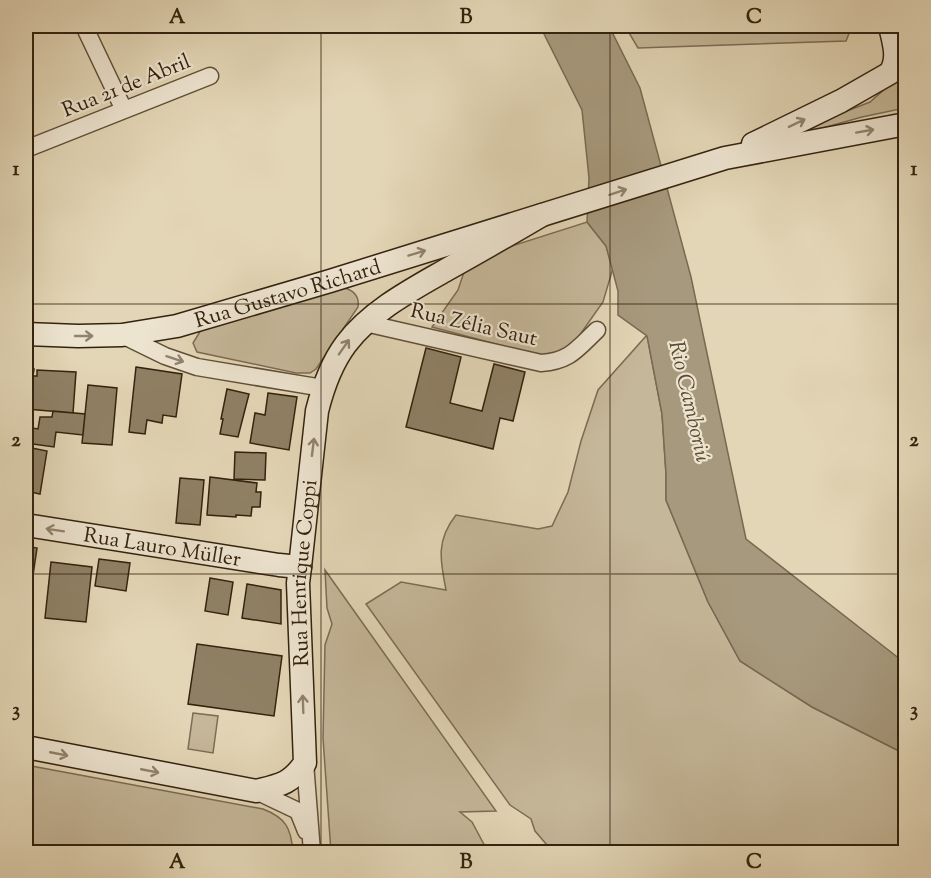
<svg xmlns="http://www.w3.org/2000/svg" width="931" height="878" viewBox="0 0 931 878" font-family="'Sorts Mill Goudy',serif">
  <rect width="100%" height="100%" fill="#e3d6b6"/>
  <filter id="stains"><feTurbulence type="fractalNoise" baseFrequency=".00333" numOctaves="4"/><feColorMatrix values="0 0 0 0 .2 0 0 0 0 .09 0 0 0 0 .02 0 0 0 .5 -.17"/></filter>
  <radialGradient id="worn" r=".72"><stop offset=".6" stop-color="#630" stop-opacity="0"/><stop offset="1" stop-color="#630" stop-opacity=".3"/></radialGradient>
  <path fill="#c5b799" stroke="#7c6c54" stroke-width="1.5" d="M 625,26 L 852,26 L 846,41 L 638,48 Z
    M 902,26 L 905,26 L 905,108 L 862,117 L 812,131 L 805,130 L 811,125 L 870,102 L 888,86 L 904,41 Z
    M 587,222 L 606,246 L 613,268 L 603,302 L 567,353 L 549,358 L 432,327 L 458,290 L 468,260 Z
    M 339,286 C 350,289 360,293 358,307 L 316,369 L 310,373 L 296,373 L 197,352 L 193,343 L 201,330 Z
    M 647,335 L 662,414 L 666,474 L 666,500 L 708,602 L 740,661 L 812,707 L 905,754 L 905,852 L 553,852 L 535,831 L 531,819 L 510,805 L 366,604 L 401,582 L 446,590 C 440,560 436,540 456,515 L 538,529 L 552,526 L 568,492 L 581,441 L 598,390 Z
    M 325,570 L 496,811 L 460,812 L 472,822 L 488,852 L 331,852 L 323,738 L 325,645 L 332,624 L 327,608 Z
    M 193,713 L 218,716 L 213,753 L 188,749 Z
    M 26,765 L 263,809 C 286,818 291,828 293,852 L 26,852 Z"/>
  <path fill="#a7997d" stroke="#796951" stroke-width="1.5" d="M 540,26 L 609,26 L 640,88 L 691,277 L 746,539 L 905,663 L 905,754 L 812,707 L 740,661 L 708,602 L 666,500 L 666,474 L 662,414 L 647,336 L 618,315 L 618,291 L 606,246 L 587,222 L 589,178 L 582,110 Z"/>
  <path fill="#8f8065" stroke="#33220e" stroke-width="1.5" d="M 426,348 L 461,357 L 450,403 L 482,411 L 494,364 L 525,372 L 513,421 L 500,418 L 493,449 L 406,427 Z
    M 136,367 L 182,374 L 176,417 L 163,415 L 162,423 L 147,420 L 145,434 L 129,432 Z
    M 26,369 L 34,369 L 33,376 L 37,376 L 37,370 L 76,372 L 73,413 L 26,409 Z
    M 88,385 L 117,388 L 112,445 L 82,443 Z
    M 227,389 L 249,394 L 238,437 L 220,434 L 223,419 L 221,419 Z
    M 268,393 L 297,397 L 289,450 L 250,443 L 255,413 L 265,415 Z
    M 53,411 L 85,414 L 83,435 L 56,432 L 54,447 L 26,443 L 26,427 L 38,429 L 40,417 L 52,417 Z
    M 27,447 L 47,451 L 40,494 L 26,491 Z
    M 235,452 L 266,453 L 265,480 L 234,479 Z
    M 210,477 L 257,483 L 256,492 L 261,492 L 260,507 L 252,507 L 251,516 L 236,515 L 236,517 L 207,515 Z
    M 180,478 L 204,480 L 200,525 L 176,523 Z
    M 26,546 L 37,548 L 32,582 L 26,581 Z
    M 99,559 L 130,563 L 126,591 L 95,586 Z
    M 51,562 L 92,567 L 86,622 L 45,618 Z
    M 210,578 L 233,582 L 228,615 L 205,611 Z
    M 247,584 L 281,590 L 281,624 L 242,618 Z
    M 197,644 L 282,656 L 274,716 L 188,704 Z"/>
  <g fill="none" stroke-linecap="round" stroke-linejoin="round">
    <defs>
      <path id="street" d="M 84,26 L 124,110
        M 26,149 L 210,76
        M 365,323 L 541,363 C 570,361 577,349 597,330
        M 122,335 L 165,356 L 197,367 L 323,388
        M 305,763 L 312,852
        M 256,791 L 298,811 L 306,831"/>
      <g id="secondary">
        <path d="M 753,144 L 841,101 L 890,73 C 900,58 893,41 890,26"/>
        <path id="s1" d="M 26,334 L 78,336 L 122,335 L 177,326 L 330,281 L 725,158 L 906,124"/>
        <path id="s2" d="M 26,525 L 279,565 L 300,567"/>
        <path id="s3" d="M 26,747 L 256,791 C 281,785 290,784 305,763 L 298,583 L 300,567 L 317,411 C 323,387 331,364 346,344 C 371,311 411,290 446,270 C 478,252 510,234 542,215"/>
      </g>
    </defs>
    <use href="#street" stroke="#5f4f38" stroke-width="19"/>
    <use href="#secondary" stroke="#33220e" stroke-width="25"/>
    <use href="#street" stroke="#ede4d0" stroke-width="16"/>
    <use href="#secondary" stroke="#ede4d0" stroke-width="22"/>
  </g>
  <defs><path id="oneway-shaft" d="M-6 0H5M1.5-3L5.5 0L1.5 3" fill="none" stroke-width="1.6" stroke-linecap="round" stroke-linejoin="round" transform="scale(1.5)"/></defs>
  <g stroke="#90836f">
    <use href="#oneway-shaft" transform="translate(797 123) rotate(-26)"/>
    <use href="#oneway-shaft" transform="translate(865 131) rotate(-10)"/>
    <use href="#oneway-shaft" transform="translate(618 192) rotate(-18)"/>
    <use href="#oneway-shaft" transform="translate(417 253) rotate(-17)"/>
    <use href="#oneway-shaft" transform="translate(84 336)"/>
    <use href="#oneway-shaft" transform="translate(344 347) rotate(-55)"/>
    <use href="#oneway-shaft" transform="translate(175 359) rotate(18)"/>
    <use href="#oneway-shaft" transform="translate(313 447) rotate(-83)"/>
    <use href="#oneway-shaft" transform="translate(55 530) rotate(-171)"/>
    <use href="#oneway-shaft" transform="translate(303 704) rotate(-92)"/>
    <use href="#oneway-shaft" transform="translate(59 754) rotate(11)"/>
    <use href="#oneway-shaft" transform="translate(150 771) rotate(11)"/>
  </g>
  <path fill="none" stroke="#33220e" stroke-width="1.5" stroke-opacity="0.55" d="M 321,26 L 321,852M 610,26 L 610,852M 26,304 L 906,304M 26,574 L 906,574"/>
  <g text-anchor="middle" stroke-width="4.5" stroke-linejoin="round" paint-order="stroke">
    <g font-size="21" fill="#33220e" stroke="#ede4d0">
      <text transform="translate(126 85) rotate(-22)" y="7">Rua 21 de Abril</text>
      <text dy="7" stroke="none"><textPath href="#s1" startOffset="267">Rua Gustavo Richard</textPath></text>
      <text transform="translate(474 324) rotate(13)" y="7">Rua Zélia Saut</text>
      <text dy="7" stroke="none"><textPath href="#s2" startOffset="138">Rua Lauro Müller</textPath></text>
      <text dy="7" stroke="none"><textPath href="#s3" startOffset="483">Rua Henrique Coppi</textPath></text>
    </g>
    <g font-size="22" font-style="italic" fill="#5c4c35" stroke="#ede4d0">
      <text transform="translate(691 401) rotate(77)" y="8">Rio Camboriú</text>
    </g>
  </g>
  <rect width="931" height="878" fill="none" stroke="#e3d6b6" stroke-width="66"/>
  <rect x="33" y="33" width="865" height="812" fill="none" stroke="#33220e" stroke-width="2"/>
  <g font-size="20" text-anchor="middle" font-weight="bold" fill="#33220e">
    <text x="177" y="23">A</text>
    <text x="466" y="23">B</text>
    <text x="754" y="23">C</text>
    <text x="16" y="175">1</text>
    <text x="914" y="175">1</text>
    <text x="16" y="446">2</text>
    <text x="914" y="446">2</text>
    <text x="16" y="716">3</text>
    <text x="914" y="716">3</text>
    <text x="177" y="868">A</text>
    <text x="466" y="868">B</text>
    <text x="754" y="868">C</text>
  </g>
  <rect width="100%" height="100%" filter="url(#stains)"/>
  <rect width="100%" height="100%" fill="url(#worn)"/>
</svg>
